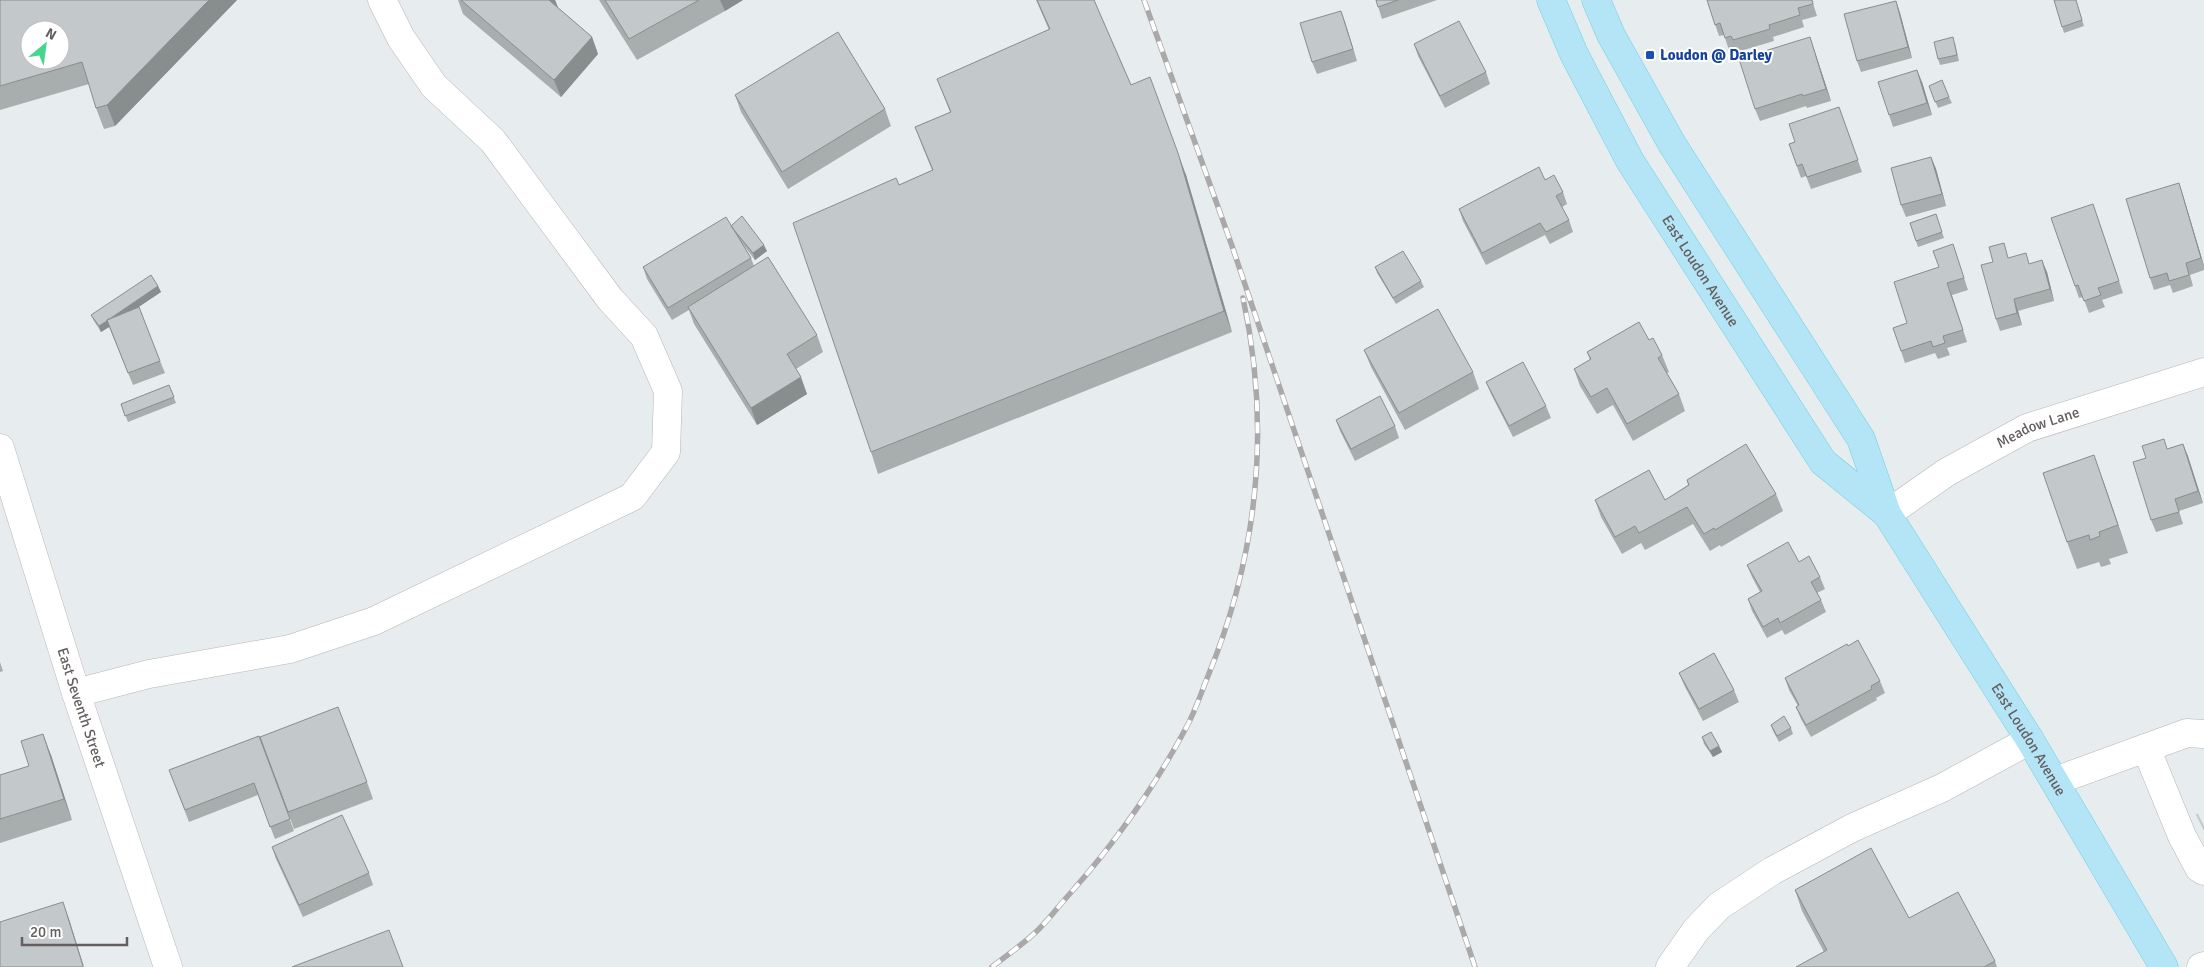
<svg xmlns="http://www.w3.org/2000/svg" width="2204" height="967" viewBox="0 0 2204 967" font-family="Signika,sans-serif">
  <rect width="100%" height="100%" fill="#e7edef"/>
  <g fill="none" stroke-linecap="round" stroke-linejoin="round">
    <path stroke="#c6c9cb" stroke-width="28" stroke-dasharray="28 14" stroke-linecap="butt" d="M 2202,827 L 2204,826"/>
    <defs>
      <g id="minor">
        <path id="s1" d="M 0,448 L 76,693 L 168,967"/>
        <path id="s2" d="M 1887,514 L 1947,472 L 2027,428 L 2204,372"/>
        <path d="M 76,693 L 149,674 L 290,649 L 374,621 L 632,497 L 666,452 L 668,391 L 644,336 L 610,299 L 493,141 L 434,86 L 401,38 L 382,0"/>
        <path d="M 2146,748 L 2182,836 L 2199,868 L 2204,871"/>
        <path d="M 2055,781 L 2187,733 L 2204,734"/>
        <path d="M 1670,967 L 1696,930 L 1719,906 L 1772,871 L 1852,828 L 1942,788 L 2030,740"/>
        <path d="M 2201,967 L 2204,966"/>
      </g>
      <g id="major">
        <path id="s3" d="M 1551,0 L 1574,54 L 1630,161 L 1823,462 L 1887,514"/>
        <path id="s4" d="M 1596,0 L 1611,35 L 1672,144 L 1861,439 L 1887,514 L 2030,740 L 2164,967"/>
      </g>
    </defs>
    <use href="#minor" stroke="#bab4b4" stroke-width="29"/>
    <use href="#major" stroke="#6cd1e2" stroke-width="29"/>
    <use href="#minor" stroke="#fff" stroke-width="28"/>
    <use href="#major" stroke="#b4e5f6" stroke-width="28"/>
    <defs>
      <path id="rail" d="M 1144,0 L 1232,246 L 1475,967
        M 992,967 C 1007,955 1025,943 1039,929 C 1051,917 1062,902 1074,889 C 1117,840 1155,786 1186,728 C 1195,712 1201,693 1208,676 C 1258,554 1271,427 1243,298"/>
    </defs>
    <use href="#rail" stroke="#aaa8a8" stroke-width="5.5"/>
    <use href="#rail" stroke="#fff" stroke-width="4" stroke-dasharray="11" stroke-linecap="butt"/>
  </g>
  <path fill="#a8adae" d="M 0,0 L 237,0 L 115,126 L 104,129 L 96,108 L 89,84 L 0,110 Z
    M 458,0 L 555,0 L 558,8 L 592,37 L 598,54 L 561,97 L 463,14 Z
    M 599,0 L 743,0 L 725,11 L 637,60 Z
    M 1036,0 L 1094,0 L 1131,85 L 1186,175 L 1232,332 L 878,474 L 871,452 L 899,185 L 932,170 L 923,148 L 915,127 L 950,112 L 937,79 L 1049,30 Z
    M 1376,0 L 1437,0 L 1382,19 Z
    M 1707,0 L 1812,0 L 1817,16 L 1802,20 L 1804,27 L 1773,37 L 1774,41 L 1737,52 L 1736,48 L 1729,50 L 1724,35 L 1719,36 Z
    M 2054,0 L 2076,0 L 2084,26 L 2064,33 Z
    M 1896,1 L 1900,13 L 1912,58 L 1861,72 L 1857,61 Z
    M 1341,11 L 1357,61 L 1317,74 L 1312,62 Z
    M 1810,37 L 1831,101 L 1807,108 L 1806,106 L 1760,121 L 1755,109 Z
    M 1955,43 L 1959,61 L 1940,65 L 1938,59 Z
    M 1414,44 L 1486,72 L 1490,84 L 1445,108 L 1418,56 Z
    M 1922,82 L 1932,115 L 1893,127 L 1889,115 Z
    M 1929,86 L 1949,97 L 1952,103 L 1938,108 Z
    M 735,95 L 885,109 L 891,126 L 788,189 L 741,112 Z
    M 1839,107 L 1862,172 L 1811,189 L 1806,176 L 1801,178 L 1789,144 L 1795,142 Z
    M 1931,157 L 1936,169 L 1946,206 L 1906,217 L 1901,205 Z
    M 1545,180 L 1563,192 L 1567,204 L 1562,207 L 1569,220 L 1573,232 L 1550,244 L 1545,235 L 1486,265 L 1463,221 L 1459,209 Z
    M 2179,183 L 2204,265 L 2204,270 L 2190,275 L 2193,286 L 2173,293 L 2170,285 L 2154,290 L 2150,278 Z
    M 1936,214 L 1944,238 L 1918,247 L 1910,223 Z
    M 2097,215 L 2123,293 L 2102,300 L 2105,307 L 2089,313 L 2083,297 L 2079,298 L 2051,218 Z
    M 731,226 L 767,251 L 755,260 L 742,243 L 751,258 L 754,266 L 817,335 L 823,352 L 796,369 L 807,394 L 757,425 L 694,324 L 689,310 L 672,320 L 647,279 L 643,267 Z
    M 1953,244 L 1968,290 L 1952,295 L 1967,342 L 1947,348 L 1950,355 L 1938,359 L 1935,353 L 1905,363 L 1893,328 L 1907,323 L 1939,267 Z
    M 2009,258 L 2030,264 L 2047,272 L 2054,301 L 2018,311 L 2022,325 L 2000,331 L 1996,319 Z
    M 1375,267 L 1421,281 L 1424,287 L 1396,304 L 1377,273 Z
    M 158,286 L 161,292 L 138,307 L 165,373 L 133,385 L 109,327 L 101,332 L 94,321 L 91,315 Z
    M 1649,340 L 1662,355 L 1669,372 L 1667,373 L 1679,394 L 1685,411 L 1633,441 L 1613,405 L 1597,414 L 1580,386 L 1574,369 L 1590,360 L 1587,352 Z
    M 1364,350 L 1473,372 L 1479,389 L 1405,430 L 1371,367 Z
    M 1486,382 L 1546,406 L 1551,418 L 1513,437 L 1491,394 Z
    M 169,385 L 176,403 L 128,422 L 121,404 Z
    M 1336,420 L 1395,426 L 1399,438 L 1355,461 L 1340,431 Z
    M 2183,444 L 2203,503 L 2179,511 L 2183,524 L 2156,532 L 2151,520 L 2146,458 L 2168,449 Z
    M 1687,480 L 1776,494 L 1783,511 L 1721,547 L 1720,545 L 1710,551 L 1693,524 L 1645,550 L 1641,543 L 1622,554 L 1601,517 L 1595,500 L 1665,500 L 1688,485 Z
    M 2104,483 L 2128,553 L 2109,559 L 2111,564 L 2101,567 L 2099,562 L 2077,569 L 2067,542 Z
    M 1799,562 L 1820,577 L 1825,589 L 1817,593 L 1821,600 L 1826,612 L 1785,635 L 1782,630 L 1767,638 L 1752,611 L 1748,599 L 1760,592 L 1752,577 L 1747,565 Z
    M 1848,646 L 1880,681 L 1885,693 L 1876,698 L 1877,700 L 1811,737 L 1801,719 L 1796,707 L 1798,706 L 1789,690 L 1785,678 Z
    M 0,662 L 3,671 L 0,672 Z
    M 1679,673 L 1734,690 L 1739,702 L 1703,721 L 1684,685 Z
    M 1771,725 L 1791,728 L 1793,734 L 1779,742 L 1773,731 Z
    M 259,736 L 294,831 L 275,839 L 258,795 L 189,822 L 169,770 Z
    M 1702,737 L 1719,746 L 1722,752 L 1713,757 L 1704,744 Z
    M 266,754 L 367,782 L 373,799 L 294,829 Z
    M 51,755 L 72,820 L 0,843 L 0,775 L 29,766 Z
    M 272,847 L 369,873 L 373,885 L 303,917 L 276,859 Z
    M 1795,890 L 1909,918 L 1995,961 L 1997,967 L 1796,967 L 1824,952 L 1802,911 Z"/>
  <path fill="#888d8d" d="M 209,0 L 237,0 L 115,126 L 107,105 Z
    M 548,0 L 555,0 L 559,10 Z
    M 720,0 L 743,0 L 725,11 Z
    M 1896,1 L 1900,13 L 1912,58 L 1908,47 Z
    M 1341,11 L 1345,22 L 1357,61 L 1353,49 Z
    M 592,37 L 598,54 L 561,97 L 554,80 Z
    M 1810,37 L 1814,49 L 1831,101 L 1826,89 Z
    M 1917,70 L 1922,82 L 1932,115 L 1927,103 Z
    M 1178,153 L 1186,175 L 1232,332 L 1224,311 Z
    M 1931,157 L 1936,169 L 1946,206 L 1942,194 Z
    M 2179,183 L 2183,195 L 2204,266 L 2201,258 Z
    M 764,245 L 767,251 L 755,260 L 753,253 Z
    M 2042,260 L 2047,272 L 2054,301 L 2050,289 Z
    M 158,286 L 161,292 L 109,327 L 107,321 Z
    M 2014,299 L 2018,311 L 2022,325 L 2017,313 Z
    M 107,321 L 109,327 L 101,332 L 99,326 Z
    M 801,377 L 807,394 L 757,425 L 751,408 Z
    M 2183,444 L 2188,456 L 2203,503 L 2198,491 Z
    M 2094,455 L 2104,483 L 2128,553 L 2118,525 Z
    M 43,734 L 51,755 L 72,820 L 64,799 Z
    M 1719,746 L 1722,752 L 1713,757 L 1710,751 Z
    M 63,902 L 69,919 L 84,967 L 83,966 Z"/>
  <path fill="#c3c9ca" stroke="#888d8d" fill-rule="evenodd" d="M 0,0 L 209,0 L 107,105 L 96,108 L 82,62 L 0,86 ZM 30,30 L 60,30 L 60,60 L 30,60 Z
    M 461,0 L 549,0 L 592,37 L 554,80 Z
    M 605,0 L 699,0 L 629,39 Z
    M 1037,0 L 1094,0 L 1131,85 L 1150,77 L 1178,153 L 1224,311 L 871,452 L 793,223 L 896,178 L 899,185 L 933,170 L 915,127 L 951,112 L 937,79 L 1050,29 Z
    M 1376,0 L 1398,0 L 1378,7 Z
    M 1707,0 L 1812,0 L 1813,4 L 1798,8 L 1800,15 L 1769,25 L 1770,29 L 1733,40 L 1731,36 L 1725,38 L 1720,23 L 1715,25 Z
    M 2054,0 L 2076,0 L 2082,20 L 2062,27 Z
    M 1896,1 L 1908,47 L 1857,61 L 1844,14 Z
    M 1341,11 L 1353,49 L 1312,62 L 1300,23 Z
    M 1459,21 L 1486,72 L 1440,96 L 1414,44 Z
    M 838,32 L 885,109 L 782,172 L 735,95 Z
    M 1810,37 L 1826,89 L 1803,96 L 1802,94 L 1755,109 L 1739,59 Z
    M 1953,37 L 1957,55 L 1938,59 L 1934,42 Z
    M 1917,70 L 1927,103 L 1889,115 L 1878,82 Z
    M 1942,80 L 1949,97 L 1935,102 L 1929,86 Z
    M 1839,107 L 1858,160 L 1807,177 L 1802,164 L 1797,166 L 1789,144 L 1795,142 L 1789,124 Z
    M 1931,157 L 1942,194 L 1901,205 L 1891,168 Z
    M 1539,167 L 1545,180 L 1554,175 L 1563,192 L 1556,196 L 1569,220 L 1546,232 L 1540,223 L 1482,253 L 1459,209 Z
    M 2179,183 L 2201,258 L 2186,263 L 2189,275 L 2169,281 L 2167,273 L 2150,278 L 2126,199 Z
    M 2093,204 L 2119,281 L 2098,288 L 2101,295 L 2084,301 L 2078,285 L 2075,286 L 2051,218 Z
    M 1936,214 L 1942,232 L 1916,241 L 1910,223 Z
    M 742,216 L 764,245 L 753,253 L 734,230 L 731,226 Z
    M 726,217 L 751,258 L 668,308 L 643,267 Z
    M 2004,243 L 2008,258 L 2026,253 L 2029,264 L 2042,260 L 2050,289 L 2014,299 L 2017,313 L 1996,319 L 1981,265 L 1993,262 L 1989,247 Z
    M 1953,244 L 1964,278 L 1947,283 L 1963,330 L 1943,336 L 1945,343 L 1933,347 L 1931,341 L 1901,351 L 1893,328 L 1907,323 L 1894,282 L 1939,267 L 1933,251 Z
    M 1403,251 L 1421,281 L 1393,298 L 1375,267 Z
    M 768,257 L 817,335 L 787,354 L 801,377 L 751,408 L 688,307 Z
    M 151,275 L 158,286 L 111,318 L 107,320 L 107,321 L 99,326 L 91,315 Z
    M 139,307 L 160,361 L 128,373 L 107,320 Z
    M 1438,309 L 1473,372 L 1399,413 L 1364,350 Z
    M 1639,322 L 1649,340 L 1653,338 L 1662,355 L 1658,358 L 1679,394 L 1627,424 L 1607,388 L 1591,397 L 1574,369 L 1591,359 L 1587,352 Z
    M 1523,362 L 1546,406 L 1509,426 L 1486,382 Z
    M 169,385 L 174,397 L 125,416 L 121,404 Z
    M 1380,396 L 1395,426 L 1351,449 L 1336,420 Z
    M 2164,439 L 2167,449 L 2183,444 L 2198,491 L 2175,499 L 2179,512 L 2151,520 L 2133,462 L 2146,458 L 2142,446 Z
    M 1746,444 L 1776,494 L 1715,530 L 1714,528 L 1704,534 L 1687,507 L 1639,533 L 1635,526 L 1615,537 L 1595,500 L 1649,470 L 1665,500 L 1689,485 L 1687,480 Z
    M 2094,455 L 2118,525 L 2099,532 L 2100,536 L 2090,540 L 2089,535 L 2067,542 L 2043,473 Z
    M 1788,542 L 1799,562 L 1809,556 L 1820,577 L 1811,582 L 1821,600 L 1780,623 L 1778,618 L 1763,627 L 1748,599 L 1762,591 L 1747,565 Z
    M 1858,640 L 1880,681 L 1871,686 L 1872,689 L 1806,725 L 1796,707 L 1799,705 L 1785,678 L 1847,644 L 1848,646 Z
    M 1714,653 L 1734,690 L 1699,709 L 1679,673 Z
    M 338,707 L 367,782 L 288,812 L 260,737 Z
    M 1784,716 L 1791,728 L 1777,736 L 1771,725 Z
    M 1711,732 L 1719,746 L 1710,751 L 1702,737 Z
    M 43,734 L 64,799 L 0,819 L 0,775 L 29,766 L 21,741 Z
    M 259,736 L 290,819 L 270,827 L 254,783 L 185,810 L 169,770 Z
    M 342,815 L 369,873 L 299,905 L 272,847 Z
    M 1871,848 L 1909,918 L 1958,892 L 1995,961 L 1984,967 L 1796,967 L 1827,950 L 1795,890 Z
    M 63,902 L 83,966 L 81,967 L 0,967 L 0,922 Z
    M 389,930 L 403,967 L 292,967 Z"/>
  <rect fill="#1a4fb4" stroke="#fff" stroke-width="2" x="1645" y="50" width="10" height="10" rx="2.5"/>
  <g text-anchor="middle" stroke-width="4" stroke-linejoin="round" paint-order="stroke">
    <g font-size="15" font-weight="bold" fill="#164399" stroke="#fff" text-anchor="start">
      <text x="1660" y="60">Loudon @ Darley</text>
    </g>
    <g font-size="15" fill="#655e5e" stroke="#fff">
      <text dy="5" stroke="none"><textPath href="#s3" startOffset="310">East Loudon Avenue</textPath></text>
      <text dy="5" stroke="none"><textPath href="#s2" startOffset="175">Meadow Lane</textPath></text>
      <text dy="5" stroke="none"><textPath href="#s1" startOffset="272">East Seventh Street</textPath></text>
      <text dy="5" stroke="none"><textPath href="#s4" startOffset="859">East Loudon Avenue</textPath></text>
    </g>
  </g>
  <g transform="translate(45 45) rotate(29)"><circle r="24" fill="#ffffff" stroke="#c1bfbf"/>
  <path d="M0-4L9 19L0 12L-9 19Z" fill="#45d68e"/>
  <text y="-8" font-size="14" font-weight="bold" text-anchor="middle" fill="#655e5e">N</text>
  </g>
  <path d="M22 937v8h105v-8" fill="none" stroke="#655e5e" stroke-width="2.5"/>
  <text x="30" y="937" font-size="15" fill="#655e5e" stroke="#ffffff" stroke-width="4" paint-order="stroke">20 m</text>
</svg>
